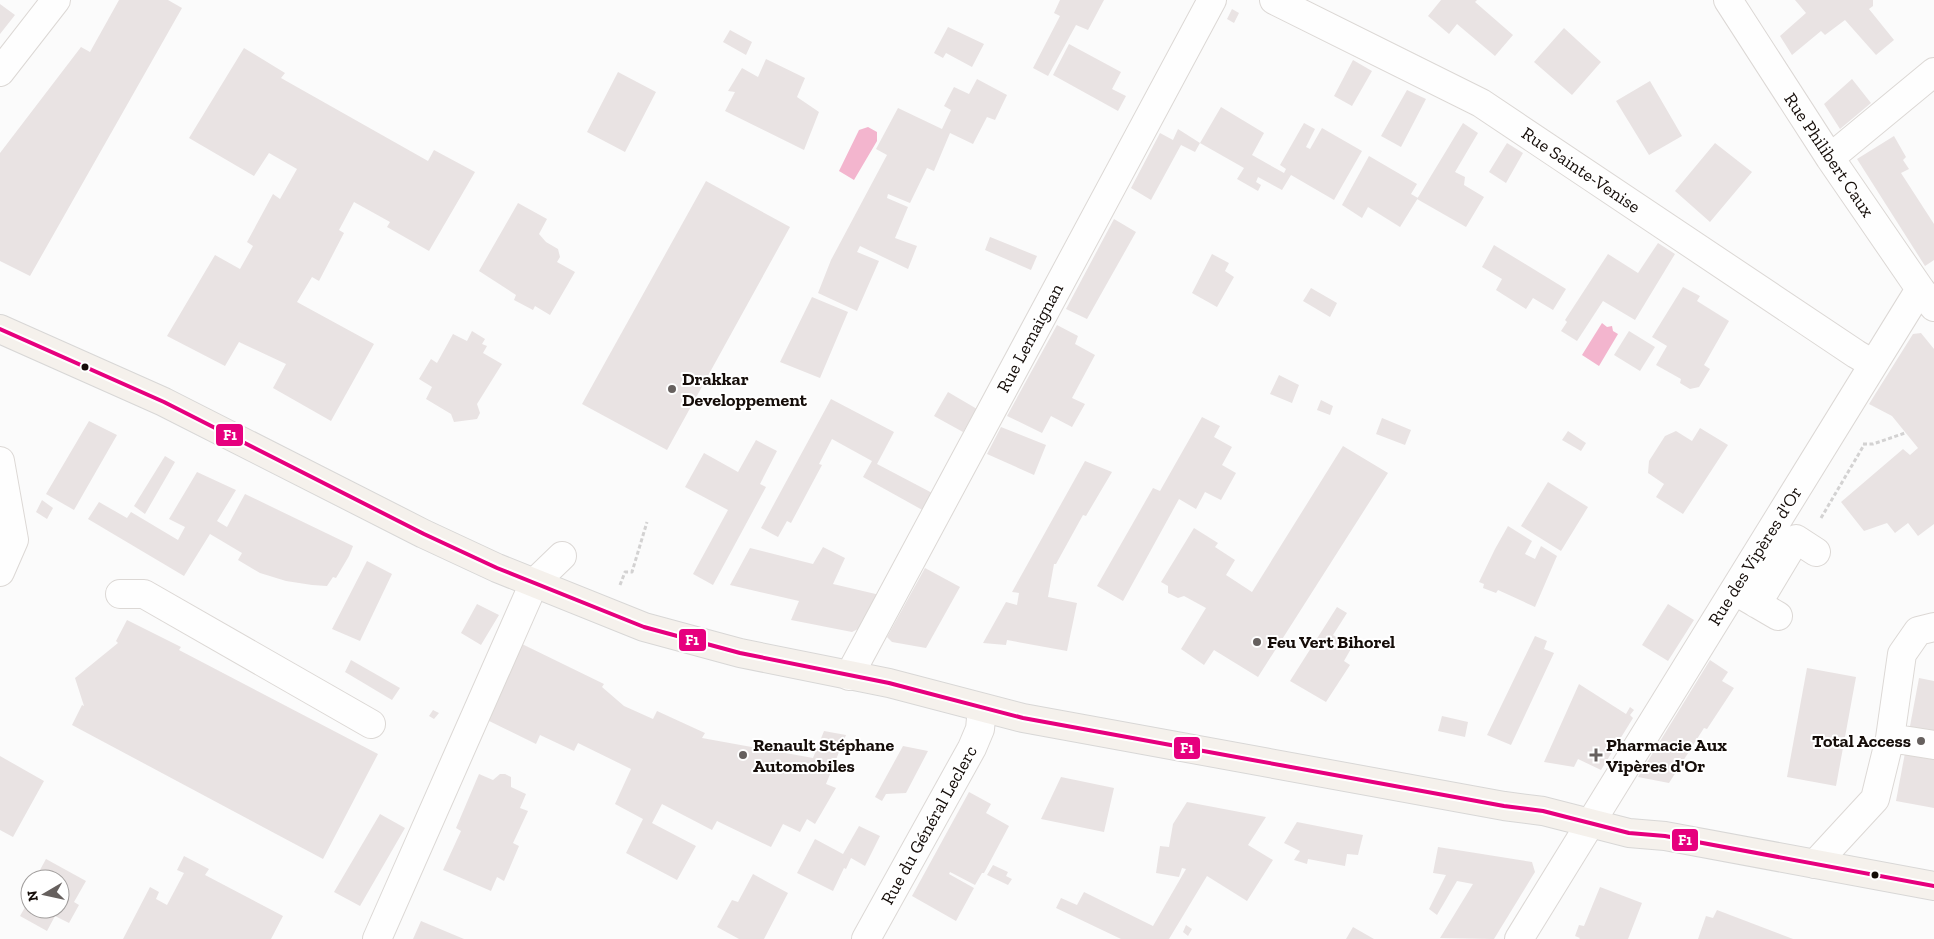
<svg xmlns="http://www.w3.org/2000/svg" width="1934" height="939" viewBox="0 0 1934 939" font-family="'Zilla Slab',serif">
  <rect width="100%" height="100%" fill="#fbfbfb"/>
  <path fill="#f3b5ce" d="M 868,127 L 877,132 L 877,141 L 854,180 L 839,171 L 859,130 Z
    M 1602,323 L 1607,327 L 1612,326 L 1613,331 L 1618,334 L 1599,366 L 1582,355 Z"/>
  <path fill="#e9e3e3" d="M 119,0 L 168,0 L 182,8 L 30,276 L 0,261 L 0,153 L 81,47 L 90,52 Z
    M 1060,0 L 1104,0 L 1088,30 L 1076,25 L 1048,76 L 1033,68 L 1060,16 L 1054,13 Z
    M 1441,0 L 1477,0 L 1475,2 L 1513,35 L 1495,56 L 1457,24 L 1449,34 L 1428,16 Z
    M 1795,0 L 1873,0 L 1873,6 L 1869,9 L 1894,40 L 1876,55 L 1845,20 L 1825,35 L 1821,31 L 1792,55 L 1780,36 L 1806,13 Z
    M 0,4 L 15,15 L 0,34 Z
    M 1232,9 L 1239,13 L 1234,23 L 1227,19 Z
    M 948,27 L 984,44 L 972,67 L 946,53 L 943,58 L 934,53 Z
    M 1564,28 L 1601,62 L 1572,95 L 1534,62 Z
    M 730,30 L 752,42 L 746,55 L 723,42 Z
    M 1069,44 L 1121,72 L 1112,89 L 1126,96 L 1118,111 L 1053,75 Z
    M 244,48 L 285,73 L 281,78 L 428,161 L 434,150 L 475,172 L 429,251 L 387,227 L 390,222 L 354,202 L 339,230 L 344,233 L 319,281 L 312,277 L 297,302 L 374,344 L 331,421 L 273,388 L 286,364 L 239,342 L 225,366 L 167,336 L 215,255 L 240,269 L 253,246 L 247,242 L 273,194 L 280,199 L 297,169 L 269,153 L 254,176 L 189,138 Z
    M 766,59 L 805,78 L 797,97 L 819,112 L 804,150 L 725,111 L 735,92 L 728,91 L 742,68 L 758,77 Z
    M 1353,60 L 1372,71 L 1352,106 L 1334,96 Z
    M 618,72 L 656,92 L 625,152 L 587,132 Z
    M 977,79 L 1007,95 L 995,120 L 987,117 L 973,144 L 950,133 L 934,171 L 927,168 L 910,203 L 888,194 L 887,198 L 908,207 L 895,238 L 917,246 L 908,269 L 860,246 L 857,252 L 879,261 L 857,311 L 818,293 L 831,260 L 887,155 L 876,149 L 898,108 L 942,129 L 951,110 L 944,106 L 954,87 L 969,94 Z
    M 1852,79 L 1871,103 L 1840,129 L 1824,104 Z
    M 1650,81 L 1682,136 L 1649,155 L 1616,101 Z
    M 1407,90 L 1426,99 L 1401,147 L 1381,136 Z
    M 1221,107 L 1264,133 L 1252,155 L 1284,173 L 1286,169 L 1280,165 L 1304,123 L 1315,129 L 1306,147 L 1310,149 L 1322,128 L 1362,151 L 1334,200 L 1291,175 L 1282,190 L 1258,177 L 1256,182 L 1261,185 L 1258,191 L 1237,179 L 1244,168 L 1200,143 Z
    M 1463,123 L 1478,133 L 1455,172 L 1465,177 L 1464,185 L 1484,197 L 1466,227 L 1417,199 Z
    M 1178,129 L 1200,143 L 1195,152 L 1181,145 L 1151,200 L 1131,188 L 1160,133 L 1173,140 Z
    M 1894,136 L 1906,157 L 1903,160 L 1909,169 L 1901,173 L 1934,224 L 1934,260 L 1925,266 L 1857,159 Z
    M 1507,143 L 1523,153 L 1506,183 L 1489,172 Z
    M 1715,143 L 1752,172 L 1710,222 L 1675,191 Z
    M 1369,156 L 1417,184 L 1411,194 L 1418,198 L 1400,227 L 1368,207 L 1362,218 L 1342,205 Z
    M 706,181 L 790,227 L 667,450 L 582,404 Z
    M 518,203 L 547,219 L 539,234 L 546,242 L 558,249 L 560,257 L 557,262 L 575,272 L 550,315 L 535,306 L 533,310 L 514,300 L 516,295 L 479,271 Z
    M 1114,219 L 1136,232 L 1087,319 L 1066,309 Z
    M 990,237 L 1037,256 L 1031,270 L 985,250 Z
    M 1658,243 L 1675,254 L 1635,320 L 1603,301 L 1577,341 L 1561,331 L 1567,322 L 1565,320 L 1608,254 L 1638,273 Z
    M 1494,245 L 1566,289 L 1553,310 L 1533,298 L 1526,309 L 1496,290 L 1502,279 L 1482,267 Z
    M 1212,254 L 1229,263 L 1225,271 L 1234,277 L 1217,307 L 1192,293 Z
    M 1683,287 L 1700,296 L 1697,301 L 1729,321 L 1704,365 L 1710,369 L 1699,387 L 1690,389 L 1680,383 L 1681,379 L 1656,365 L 1667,346 L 1652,337 Z
    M 1311,288 L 1337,303 L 1330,317 L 1303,301 Z
    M 812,297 L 848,312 L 820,378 L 780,362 Z
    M 1057,325 L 1078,336 L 1075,344 L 1095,355 L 1072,398 L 1085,404 L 1072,427 L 1051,416 L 1042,433 L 1007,416 Z
    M 472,331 L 485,339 L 482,344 L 487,346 L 483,353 L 502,364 L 477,404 L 480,413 L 477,419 L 454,422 L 451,414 L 426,399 L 432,387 L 419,379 L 431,359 L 437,363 L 453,334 L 467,341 Z
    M 1629,331 L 1655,347 L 1640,371 L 1614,355 Z
    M 1921,333 L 1934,349 L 1934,524 L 1918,536 L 1908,523 L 1895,533 L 1887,523 L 1864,531 L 1841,502 L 1903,449 L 1910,455 L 1918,448 L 1892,416 L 1869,404 L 1913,334 Z
    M 1279,375 L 1299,385 L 1292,403 L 1270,394 Z
    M 948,392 L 977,409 L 963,432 L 934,416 Z
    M 831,399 L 894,432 L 877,464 L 936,495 L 926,512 L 863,477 L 872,461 L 832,439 L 819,464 L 822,465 L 791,523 L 787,521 L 778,537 L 761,528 Z
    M 1321,400 L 1333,406 L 1330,415 L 1317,410 Z
    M 1202,417 L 1220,426 L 1214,437 L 1232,447 L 1222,465 L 1236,473 L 1221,500 L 1205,492 L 1196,509 L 1179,499 L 1123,601 L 1097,586 L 1153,488 L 1160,491 Z
    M 1382,418 L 1411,430 L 1405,445 L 1376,434 Z
    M 89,421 L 117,435 L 74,510 L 46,494 Z
    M 1001,427 L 1046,445 L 1034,475 L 987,454 Z
    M 1700,428 L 1728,445 L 1683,514 L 1656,497 L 1664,484 L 1648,473 L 1649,461 L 1665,436 L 1676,431 L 1692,441 Z
    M 1568,431 L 1586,443 L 1581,451 L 1562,440 Z
    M 756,440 L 777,451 L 760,484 L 766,487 L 713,585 L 693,574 L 728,510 L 685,487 L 704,453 L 738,472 Z
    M 1343,446 L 1388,473 L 1258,677 L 1214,650 L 1204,665 L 1181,649 L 1206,608 L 1184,596 L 1178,598 L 1168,593 L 1168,586 L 1161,582 L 1194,528 L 1218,543 L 1215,547 L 1235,560 L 1226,575 L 1252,592 Z
    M 165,456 L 175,462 L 145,514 L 134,506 Z
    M 1085,461 L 1112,472 L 1086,516 L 1083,515 L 1056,564 L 1054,564 L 1048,597 L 1077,603 L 1067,651 L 1007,640 L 1006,645 L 983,643 L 1006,602 L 1017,605 L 1019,593 L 1012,592 Z
    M 197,472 L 236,490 L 217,521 L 227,527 L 245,494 L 353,546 L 349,556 L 336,578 L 333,577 L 327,586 L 312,585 L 286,581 L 260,573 L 238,560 L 242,553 L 210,534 L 184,576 L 88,519 L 99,502 L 127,518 L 131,512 L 178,540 L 185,527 L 169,519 Z
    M 1548,482 L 1588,507 L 1561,551 L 1521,526 Z
    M 42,500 L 53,508 L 47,519 L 36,512 Z
    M 1508,526 L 1532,541 L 1525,554 L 1535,559 L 1541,546 L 1557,556 L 1535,607 L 1498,590 L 1496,593 L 1483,588 L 1484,584 L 1479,582 L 1495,549 Z
    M 823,547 L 845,558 L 833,584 L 880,595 L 862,627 L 852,632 L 791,620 L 799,601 L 730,585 L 750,548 L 813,564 Z
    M 367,561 L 392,574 L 360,641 L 332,629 Z
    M 925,568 L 960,587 L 926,648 L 892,642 L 887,637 Z
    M 477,604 L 499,615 L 481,645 L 461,633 Z
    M 1668,604 L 1694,620 L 1668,661 L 1642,645 Z
    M 1337,607 L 1347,613 L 1333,635 L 1352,647 L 1344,661 L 1350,665 L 1326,702 L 1290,681 Z
    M 127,620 L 181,647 L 179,650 L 378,754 L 323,859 L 72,725 L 82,705 L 84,706 L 75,678 L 118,643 L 116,641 Z
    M 1535,636 L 1547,641 L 1544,649 L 1554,653 L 1511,745 L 1487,735 Z
    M 522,644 L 604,684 L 602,687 L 624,706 L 653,719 L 657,711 L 705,733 L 702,738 L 813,758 L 824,731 L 846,735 L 826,784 L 836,788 L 815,824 L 807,819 L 800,832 L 783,824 L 771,847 L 717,821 L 712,830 L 662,804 L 652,823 L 696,846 L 677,880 L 626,853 L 643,819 L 615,804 L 631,769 L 578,743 L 574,751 L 540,735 L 536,744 L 483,718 Z
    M 351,660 L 400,688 L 392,700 L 345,672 Z
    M 1710,660 L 1728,672 L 1722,681 L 1734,688 L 1707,729 L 1704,728 L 1669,783 L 1638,777 Z
    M 1807,668 L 1856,677 L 1836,786 L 1787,777 Z
    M 1919,678 L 1934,681 L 1934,808 L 1896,801 Z
    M 1579,684 L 1626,714 L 1630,707 L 1634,710 L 1630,715 L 1633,718 L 1601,770 L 1578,759 L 1574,767 L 1544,762 Z
    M 433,710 L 439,713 L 434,719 L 429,716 Z
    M 1442,716 L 1468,722 L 1465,737 L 1438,731 Z
    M 903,746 L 928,751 L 906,793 L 886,794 L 882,801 L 875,797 Z
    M 0,756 L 44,781 L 13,837 L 0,830 Z
    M 479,774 L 493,780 L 500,774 L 505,774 L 511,777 L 511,787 L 526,794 L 520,808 L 528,811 L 513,843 L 519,846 L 504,881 L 497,877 L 491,891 L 443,870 L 461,831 L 456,828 Z
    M 1061,777 L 1114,788 L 1104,832 L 1041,819 Z
    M 969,792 L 991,804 L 986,813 L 1009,826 L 984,873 L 982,873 L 975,885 L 950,872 L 949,874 L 974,888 L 956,921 L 912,896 Z
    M 1187,802 L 1266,817 L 1248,845 L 1273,860 L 1247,901 L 1207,876 L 1169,939 L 1121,939 L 1056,908 L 1061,898 L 1077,905 L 1084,892 L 1153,926 L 1186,869 L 1182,868 L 1179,877 L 1156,873 L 1160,846 L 1169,847 L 1173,824 Z
    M 380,814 L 405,828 L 360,906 L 334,892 Z
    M 1297,822 L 1363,835 L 1358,855 L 1347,854 L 1345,866 L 1308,859 L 1307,864 L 1294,860 L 1300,851 L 1284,843 Z
    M 859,826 L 880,836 L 865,866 L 851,858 L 846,869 L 844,868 L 833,891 L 797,873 L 815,839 L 843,854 Z
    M 1438,847 L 1532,862 L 1535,872 L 1494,939 L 1440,938 L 1473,884 L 1457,881 L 1437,915 L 1429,909 L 1446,875 L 1433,873 Z
    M 184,856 L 209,869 L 205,875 L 283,916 L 271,939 L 123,939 L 150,887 L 159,892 L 156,899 L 167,905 L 184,873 L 177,870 Z
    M 46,859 L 86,881 L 74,902 L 79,905 L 69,923 L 55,916 L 47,931 L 20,916 L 28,902 L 23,899 L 30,887 L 30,909 L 60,909 L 60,879 L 35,879 Z
    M 993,865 L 1008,872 L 1006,876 L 1012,879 L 1008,885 L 987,875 Z
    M 753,874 L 788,893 L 764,939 L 739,939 L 717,927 L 732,900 L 738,902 Z
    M 1600,887 L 1642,903 L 1628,939 L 1579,939 L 1580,938 L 1575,936 L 1579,925 L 1584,926 Z
    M 1717,910 L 1793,939 L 1698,939 L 1706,916 L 1713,918 Z
    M 421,921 L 464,939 L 413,939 Z
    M 1186,925 L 1192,929 L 1188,936 L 1183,932 Z
    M 1353,927 L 1374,939 L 1346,939 Z"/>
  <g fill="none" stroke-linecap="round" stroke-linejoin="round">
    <defs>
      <path id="minor" d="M 1274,0 L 1481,103 L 1856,354 L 1873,364
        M 1728,0 L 1830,158 L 1920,289 L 1934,307
        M 0,72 L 56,0
        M 1830,158 L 1934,72
        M 0,461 L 14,540 L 0,572
        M 120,594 L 144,594 L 371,724
        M 1742,595 L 1778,616
        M 1757,604 L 1796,539 L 1816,552
        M 849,676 L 1212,0
        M 1890,738 L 1902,654 L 1918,631 L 1934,627
        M 1815,864 L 1875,799 L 1890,738 L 1934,745
        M 377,939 L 534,583 L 562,556
        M 866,939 L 972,748 L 980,729 L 982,708
        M 1519,939 L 1920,289"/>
      <path id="major" d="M 0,329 L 164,402 L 424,534 L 497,568 L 644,627 L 740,653 L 889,683 L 1023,718 L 1504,806 L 1543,811 L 1629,833 L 1665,836 L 1934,886"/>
    </defs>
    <use href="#minor" stroke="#dcd8d5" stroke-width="30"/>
    <use href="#major" stroke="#d8d7d6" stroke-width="30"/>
    <path stroke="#d3d2d2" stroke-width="3" stroke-dasharray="4 2.5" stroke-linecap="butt" d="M 1863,444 L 1873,444 L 1905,433
      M 1821,518 L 1864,445
      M 620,585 L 625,572 L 632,572 L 647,522"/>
    <use href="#minor" stroke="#fefefe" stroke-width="28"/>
    <use href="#major" stroke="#f5f1ec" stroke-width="28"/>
    <defs>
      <path id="bus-1" d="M 0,329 L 164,402 L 424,534 L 497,568 L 644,627 L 740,653 L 889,683 L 1023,718 L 1504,806 L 1543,811 L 1629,833 L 1665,836 L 1934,886"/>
    </defs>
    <use href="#bus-1" stroke="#fff" stroke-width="8"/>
    <use href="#bus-1" stroke="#e6007e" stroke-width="4"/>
  </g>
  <g fill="#150d09" stroke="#fff" stroke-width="2">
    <circle cx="85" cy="367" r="4.5"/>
    <circle cx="1875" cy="875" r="4.5"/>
  </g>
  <g fill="#66605e" stroke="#fff" stroke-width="2">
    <circle cx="672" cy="389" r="5"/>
    <circle cx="1257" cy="642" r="5"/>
    <circle cx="1921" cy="741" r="5"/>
    <circle cx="743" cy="755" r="5"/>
    <path d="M1593.5 747.5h5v5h5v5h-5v5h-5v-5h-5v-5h5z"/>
  </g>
  <g text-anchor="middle" stroke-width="4" stroke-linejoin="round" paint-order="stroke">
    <g font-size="18" fill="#150d09" stroke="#fff">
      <text transform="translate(1829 155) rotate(56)" y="6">Rue Philibert Caux</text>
      <text transform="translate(1581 170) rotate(34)" y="6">Rue Sainte-Venise</text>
      <text transform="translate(1030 338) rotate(-62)" y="6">Rue Lemaignan</text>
      <text transform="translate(1755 556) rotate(-58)" y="6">Rue des Vipères d'Or</text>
      <text transform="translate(929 825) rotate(-61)" y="6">Rue du Général Leclerc</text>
    </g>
    <g font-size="18" font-weight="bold" fill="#150d09" stroke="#fff" text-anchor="start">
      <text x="682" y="385">Drakkar<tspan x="682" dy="21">Developpement</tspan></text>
      <text x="1267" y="648">Feu Vert Bihorel</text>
      <text x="1911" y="747" text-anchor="end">Total Access</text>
      <text x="753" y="751">Renault Stéphane<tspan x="753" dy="21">Automobiles</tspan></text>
      <text x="1606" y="751">Pharmacie Aux<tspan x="1606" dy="21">Vipères d'Or</tspan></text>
    </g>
  </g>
  <g stroke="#fff" stroke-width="2">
    <rect x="215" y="423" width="29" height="24" rx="5" fill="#e6007e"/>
    <rect x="678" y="628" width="29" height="24" rx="5" fill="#e6007e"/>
    <rect x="1173" y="736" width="28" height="24" rx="5" fill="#e6007e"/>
    <rect x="1671" y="828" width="28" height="24" rx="5" fill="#e6007e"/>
  </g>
  <g font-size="14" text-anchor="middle" font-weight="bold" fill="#fff">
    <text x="230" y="440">F1</text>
    <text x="692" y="645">F1</text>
    <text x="1187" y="753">F1</text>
    <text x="1685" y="845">F1</text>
  </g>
  <g transform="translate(45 894) rotate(261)"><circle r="24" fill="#ffffff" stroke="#a19e9d"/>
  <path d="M0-4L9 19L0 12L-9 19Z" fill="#66605e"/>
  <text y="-8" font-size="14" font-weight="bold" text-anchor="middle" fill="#150d09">N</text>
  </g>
</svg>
